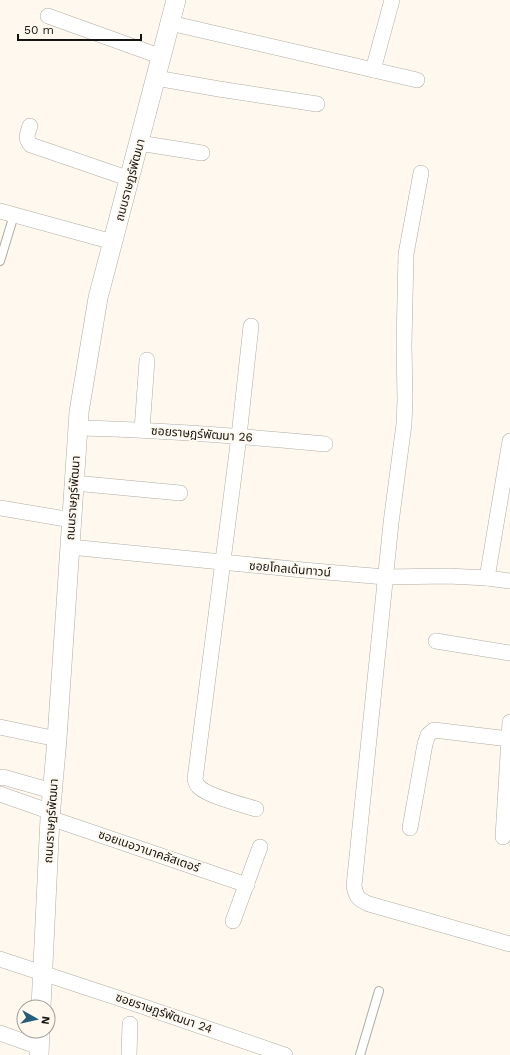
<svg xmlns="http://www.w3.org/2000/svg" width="510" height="1055" font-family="'Work Sans','Noto Sans Thai',sans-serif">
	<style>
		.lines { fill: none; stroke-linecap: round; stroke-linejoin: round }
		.service-casing { stroke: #b1aca3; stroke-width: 10 }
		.minor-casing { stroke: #b1aca3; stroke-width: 16 }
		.tertiary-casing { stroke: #b1aca3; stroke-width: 20 }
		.service { stroke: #fff; stroke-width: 8 }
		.minor { stroke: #fff; stroke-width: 15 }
		.tertiary { stroke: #fff; stroke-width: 19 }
		.labels { text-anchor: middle; stroke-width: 4; stroke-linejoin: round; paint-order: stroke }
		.street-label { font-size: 12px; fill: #151310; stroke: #fef8ef }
	</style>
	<rect width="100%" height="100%" fill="#fef8ef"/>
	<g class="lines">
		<g class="service-casing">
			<g id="service">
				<path d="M0,261L14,215"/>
				<path d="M360,1055L379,991"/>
			</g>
		</g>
		<g class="minor-casing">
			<g id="minor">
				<path d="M48,16L162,57"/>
				<path d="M170,23L417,80"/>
				<path d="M373,70L392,0"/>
				<path d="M156,78L219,89L317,104"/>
				<path d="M30,126C27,135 25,138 31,145L130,179"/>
				<path d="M139,143L202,153"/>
				<path d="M421,173L406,254L404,344L405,400L404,424L391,523L354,886C356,897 359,900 369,904L510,944"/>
				<path d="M0,211L113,242"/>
				<path d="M251,326L239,436L195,779C196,782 196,785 199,787C208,796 243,805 256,809"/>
				<path d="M77,428C160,430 243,436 325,444"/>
				<path d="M142,430L147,360"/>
				<path d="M74,483L180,493"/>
				<path d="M0,508L72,520"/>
				<path d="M70,547L303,570L385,577L448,576L487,578L510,581"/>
				<path d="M487,578L510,441"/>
				<path d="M436,641L510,653"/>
				<path d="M0,727L57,739"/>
				<path d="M0,778L3,777L52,791"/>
				<path d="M0,794L51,812"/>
				<path d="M50,818L247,885"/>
				<path d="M410,828L425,744L428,735L434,730L509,739"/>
				<path d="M503,837L510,722"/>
				<path d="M233,921L260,847"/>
				<path d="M0,959L124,1000L285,1055"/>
				<path d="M0,1033L39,1047"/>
				<path d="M129,1055L130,1024"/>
			</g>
		</g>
		<g class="tertiary-casing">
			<g id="tertiary">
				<path d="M41,1007L50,818L57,739L79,412L98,298L176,0"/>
				<path d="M39,1055L40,1031"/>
			</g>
		</g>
		<use href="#service" class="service"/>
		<use href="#minor" class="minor"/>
		<use href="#tertiary" class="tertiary"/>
	</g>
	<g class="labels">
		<g class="street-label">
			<text transform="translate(130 180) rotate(-75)" y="4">ถนนราษฏร์พัฒนา</text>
			<text transform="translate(202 434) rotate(4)" y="4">ซอยราษฎร์พัฒนา 26</text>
			<text transform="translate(73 498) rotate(-86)" y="4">ถนนราษฏร์พัฒนา</text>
			<text transform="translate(290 569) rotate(5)" y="4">ซอยโกลเด้นทาวน์</text>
			<text transform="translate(51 821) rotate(-86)" y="4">ถนนราษฏร์พัฒนา</text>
			<text transform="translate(149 851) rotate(19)" y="4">ซอยเนอวานาคลัสเตอร์</text>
			<text transform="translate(164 1013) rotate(19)" y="4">ซอยราษฎร์พัฒนา 24</text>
		</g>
	</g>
	<g transform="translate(36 1019) rotate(98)"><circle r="19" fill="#fef8ef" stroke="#a19c96"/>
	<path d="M0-3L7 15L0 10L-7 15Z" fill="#245e77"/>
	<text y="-6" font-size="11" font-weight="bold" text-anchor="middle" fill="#151310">N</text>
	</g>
	<path d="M18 34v6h123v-6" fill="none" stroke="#151310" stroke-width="2"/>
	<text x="24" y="34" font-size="12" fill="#151310" stroke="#fef8ef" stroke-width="3" paint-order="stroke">50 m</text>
</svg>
